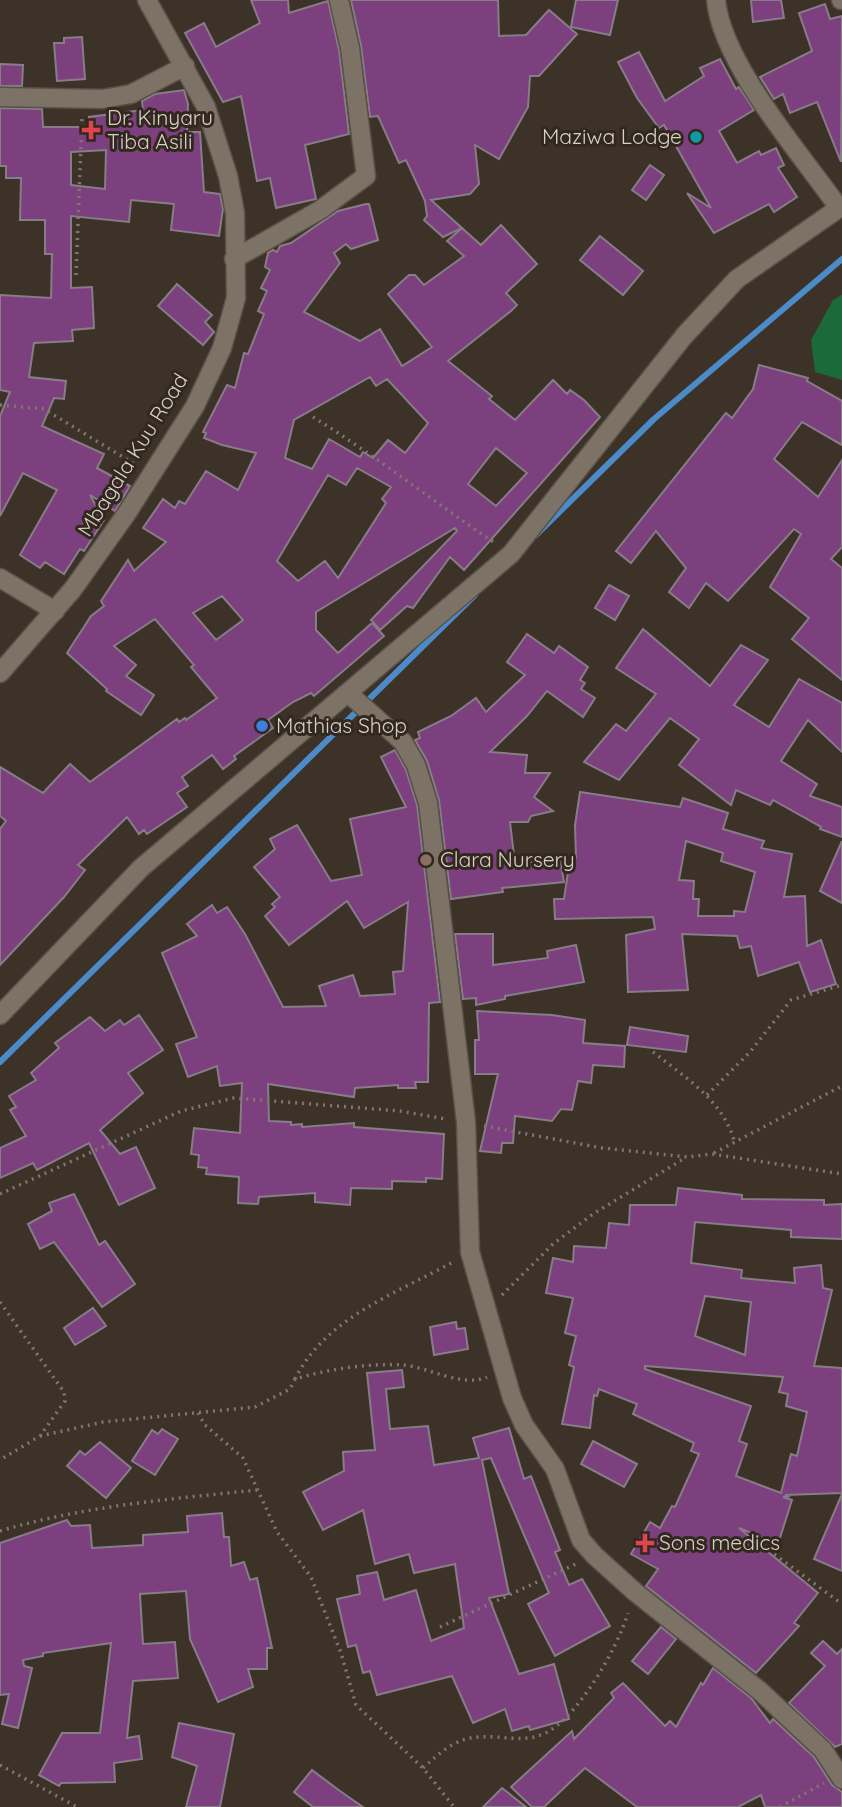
<svg xmlns="http://www.w3.org/2000/svg" width="842" height="1807" font-family="Quicksand,sans-serif">
	<style>
		.green { fill: #1c693a }
		.lines { fill: none; stroke-linecap: round; stroke-linejoin: round }
		.stream { stroke: #4c8bca; stroke-width: 6 }
		.building { fill: #7b407d; stroke: #887c88; stroke-width: 2; fill-rule: evenodd }
		.minor-casing { stroke: #595148; stroke-width: 21 }
		.path { stroke: #807870; stroke-width: 3.5; stroke-dasharray: 2 5; stroke-linecap: butt }
		.minor { stroke: #7d7266; stroke-width: 18 }
		.health-dot { fill: #e0444e; stroke: #32281e; stroke-width: 2.5 }
		.culture-dot { fill: #0f9aa8; stroke: #32281e; stroke-width: 2.5 }
		.shop-dot { fill: #3f7fe0; stroke: #32281e; stroke-width: 2.5 }
		.education-dot { fill: #8d6e63; stroke: #32281e; stroke-width: 2.5 }
		.labels { text-anchor: middle; stroke-width: 6; stroke-linejoin: round; paint-order: stroke }
		.poi-label { font-size: 21px; fill: #d6d0c9; stroke: #32281e; text-anchor: start }
		.street-label { font-size: 21px; fill: #d6d0c9; stroke: #32281e }
	</style>
	<rect width="100%" height="100%" fill="#3c3228"/>
	<path class="green" d="M842,295V380L815,372L811,340L833,300Z"/>
	<g class="lines">
		<g class="stream">
			<path d="M535,536L654,419L842,259"/>
			<path d="M0,1062L475,595"/>
		</g>
	</g>
	<g class="building">
		<path d="M251,0H288L289,13L328,1L339,50L349,134L305,145L316,199L276,208L270,178L257,181L241,96L223,102L185,33L204,23L216,47L260,23Z"/>
		<path d="M351,0H498L499,36L526,35L549,10L577,34L539,76H530L528,107L499,159L475,145L479,184L470,194L431,200L462,228L443,237L424,220L427,216L425,201L406,160L399,163L378,116L370,117L361,46Z"/>
		<path d="M576,0H618L610,35L571,27Z"/>
		<path d="M751,0H781L784,18L753,22Z"/>
		<path d="M825,4L830,19L842,16L841,162L817,102L790,113L783,94L774,99L760,77L812,51L799,13Z"/>
		<path d="M82,37L85,79L57,81L54,43H64V38Z"/>
		<path d="M639,52L665,101L704,76L700,68L720,59L736,89L739,87L754,110L719,131L737,163L759,151L761,155L776,148L784,165L778,168L797,197L774,212L769,204L714,233L687,193L711,208L664,125L659,128L637,98L618,62Z"/>
		<path d="M0,64L23,65L22,86H0Z"/>
		<path d="M184,90L188,104L187,132H200L204,192L220,194L223,209L219,236L171,230L174,204L131,200L129,222L71,216V288L92,287L94,328L72,330L73,341L34,343L29,377L66,381L64,399L54,398L42,426L104,454L97,468L130,486L115,511L90,495L104,520L84,551L80,549L64,574L45,562L40,568L20,555L57,490L23,473L0,516V416L10,392L0,390V295L51,298L52,254H45V220H20L21,178H6V166H0V108L42,109L43,127H89V117L143,110L142,101L155,94ZM106,150L105,189L71,185V152Z"/>
		<path d="M650,165L664,175L646,200L632,190Z"/>
		<path d="M366,204H369L378,240L351,249L346,244L334,253L340,263L304,312L360,341L380,329L402,366L432,347L388,294L409,275H415L424,285L464,256L447,241L462,228L481,245L501,225L537,264L506,293L517,305L511,311L448,361L492,396L489,399L515,420L553,380L567,394L570,390L584,400L600,417L464,570L450,557L413,608L407,606L380,630L371,620L457,531L455,528L316,612V630L338,653L372,623L384,636L314,696L311,693L293,702L268,720L273,728L234,756L236,759L223,769L212,755L182,777L188,786L177,793L187,807L147,834L144,830L139,834L127,817L78,865L85,870L64,897L0,965V829L6,821L0,816V767L43,793L70,764L90,782L177,719L179,722L185,718L186,720L217,698L191,667L194,665L155,619L114,646L136,665L126,676L154,695L141,715L106,691L107,689L67,653L91,616L104,606L101,601L128,560L134,571L166,542L143,528L163,499L175,508L179,501L185,504L206,471L238,490L256,453L222,445L204,438L206,433L203,432L227,385L235,388L244,353L248,354L264,314L258,311L267,291L261,288L270,270L265,267L268,253L273,250L277,252L280,246L291,243L338,211ZM370,377L376,386L387,379L428,423L405,453L388,440L373,458L363,452L360,457L329,439L312,469L285,458L294,420ZM496,448L527,473L496,506L468,484ZM357,468L391,487L382,499L386,503L338,578L325,561L298,581L277,561L328,475L346,485ZM222,596L243,620L216,640L193,613Z"/>
		<path d="M600,236L643,271L623,295L580,260Z"/>
		<path d="M177,284L212,315L205,322L214,332L203,345L158,306Z"/>
		<path d="M759,365L808,378L807,381L842,401V445L802,422L774,459L818,497L842,460V547L831,559L842,568V680L792,639L809,618L770,587L801,534L794,529L728,601L706,583L689,608L669,592L686,568L656,531L631,563L616,551L726,413L732,418L753,389Z"/>
		<path d="M609,585L629,596L615,620L595,608Z"/>
		<path d="M643,629L710,686L741,645L768,660L734,705L769,727L799,679L842,703V752L808,720L781,761L817,784L810,796L842,807V837L820,829L821,827L773,800L770,805L736,790L731,805L679,765L699,739L670,718L619,780L584,762L616,724L626,731L656,694L616,668Z"/>
		<path d="M527,634L554,653L559,646L588,667L580,680L585,683L581,689L595,698L583,717L547,691L527,716L490,752L527,755L525,773H550L534,797L553,811L531,816L528,822H510L515,864L560,859L564,882L502,888L503,892L451,899L439,800L427,761L415,740L420,738L418,732L451,716L476,698L486,712L525,675L507,662Z"/>
		<path d="M395,750L406,770L417,805L440,1002L429,1003L428,1082H415L416,1088H398V1085L355,1088L354,1097L268,1084L269,1121L291,1122V1125L302,1124V1127L354,1123V1127L444,1134L442,1179L426,1178V1182L392,1181V1189L351,1188L350,1205L315,1202V1193L259,1197L258,1204L238,1203L239,1177L206,1174L207,1168L198,1167L199,1155L191,1154L194,1128L240,1133L242,1083L220,1086L217,1066L188,1077L176,1044L197,1037L162,953L197,936L187,924L212,905L217,913L227,907L245,934L283,1007L326,1006L319,986L353,975L360,996L395,994L393,972L403,971L408,902L364,928L347,901L289,945L265,916L275,907L272,904L280,897L254,867L275,849L270,839L297,825L331,881L362,875L350,819L406,807L381,757Z"/>
		<path d="M580,792L680,807L683,798L728,813L723,829L764,841L761,848L792,854L784,897L805,896L807,946L821,940L836,984L810,992L799,962L758,976L751,946L740,948L737,936L682,934L688,990L628,992L626,935L655,929L653,917L555,919L554,899H564L570,859L576,858L575,825ZM686,841L723,853L721,861L755,872L745,912L734,911V916H698L699,899H693L694,881L679,880Z"/>
		<path d="M842,841V903L820,891Z"/>
		<path d="M455,934H493V965L548,958L547,951L576,945L584,982L505,996V999L476,1005V998L463,999Z"/>
		<path d="M477,1011L552,1015L585,1020L583,1043L625,1046L624,1067L593,1065L591,1083L578,1081L572,1110L561,1109L552,1121L515,1116L513,1143H502L501,1153L480,1151L498,1074H475V1040H479Z"/>
		<path d="M139,1015L163,1050L128,1073L143,1093L100,1130L120,1154L136,1147L155,1188L119,1205L89,1143L37,1170L33,1163L0,1178V1148L26,1136L10,1110L16,1107L9,1096L36,1080L31,1073L59,1048L55,1043L90,1017L105,1031L120,1020L124,1025Z"/>
		<path d="M630,1027L688,1036L686,1052L627,1045Z"/>
		<path d="M678,1188L742,1195V1199L824,1200V1205L842,1204V1239L791,1237V1230L695,1222L691,1263L742,1270L741,1278L795,1283L794,1268L821,1265L823,1288L832,1290L814,1366L842,1368V1493L785,1495L790,1496L783,1497L792,1500L778,1544L739,1528L818,1593L794,1623L799,1626L756,1673L646,1586L658,1569L631,1554L650,1522L660,1528L672,1506L675,1507L699,1454L691,1451L694,1443L633,1414L637,1404L599,1389L597,1396L594,1395L590,1428L562,1424L574,1367L569,1365L576,1336L565,1333L573,1298L546,1293L553,1258L573,1262L574,1246L606,1248L609,1223L629,1225L630,1205H676ZM705,1296L751,1302L745,1355L695,1336ZM645,1366L783,1377L779,1392L788,1394L786,1406L807,1412L797,1456L791,1454L781,1493L736,1476L747,1444L739,1441L751,1406L645,1369Z"/>
		<path d="M74,1194L99,1245L105,1241L135,1284L102,1307L54,1242L40,1249L28,1224L52,1211L49,1203Z"/>
		<path d="M93,1308L106,1326L75,1345L64,1328Z"/>
		<path d="M456,1322L457,1329L465,1328L468,1349L434,1355L430,1327Z"/>
		<path d="M402,1370L404,1387L386,1389L390,1429L428,1426L434,1465L479,1458L473,1438L509,1428L524,1479L531,1476L560,1550L555,1552L569,1585L582,1579L610,1626L555,1656L528,1604L549,1593L491,1458L482,1460L509,1594L489,1598L519,1674L554,1664L569,1719L530,1730L529,1726L512,1731L505,1709L473,1723L452,1676L377,1695L370,1671L363,1673L356,1645L348,1647L337,1599L360,1594L357,1576L377,1572L384,1600L416,1590L431,1641L464,1628L455,1564L414,1573L409,1554L375,1564L363,1510L323,1530L303,1492L344,1471L343,1452L375,1450L367,1373Z"/>
		<path d="M162,1429L178,1439L155,1475L132,1461L152,1430L158,1434Z"/>
		<path d="M593,1441L637,1464L624,1487L581,1464Z"/>
		<path d="M100,1442L131,1468L106,1498L67,1466L80,1451L85,1455Z"/>
		<path d="M842,1494V1571L814,1559Z"/>
		<path d="M222,1513L224,1537H229L231,1566L244,1562L250,1580L257,1578L272,1648H267V1669H248L253,1687L218,1702L190,1639L186,1591L140,1594L143,1644L175,1642L178,1678L133,1681L127,1738L139,1736L142,1759L114,1763L115,1782L61,1783L59,1786L39,1775L62,1733H100L111,1643L43,1653V1656L23,1660L24,1666L32,1668L18,1728L2,1724L9,1694L0,1695V1543L67,1520L71,1526L90,1525L92,1548L143,1545V1535L188,1532L187,1516Z"/>
		<path d="M661,1627L676,1639L648,1674L632,1661Z"/>
		<path d="M823,1641L837,1654L842,1649V1744L835,1747L789,1703L825,1666L811,1653Z"/>
		<path d="M713,1668L751,1698L770,1723L773,1719L814,1757L832,1785L842,1792V1807H765L761,1795L738,1807H637L585,1768L544,1807H532L511,1787L572,1731L574,1739L614,1698L611,1693L623,1683L665,1726L670,1721L676,1727L701,1683L703,1685Z"/>
		<path d="M179,1723L234,1734L220,1807H186L197,1766L172,1757Z"/>
		<path d="M312,1770L340,1791L363,1807H313L294,1792Z"/>
		<path d="M502,1788L526,1807H483Z"/>
	</g>
	<g class="lines">
		<g class="minor-casing">
			<g id="minor">
				<path d="M716,0C722,64 801,154 839,208"/>
				<path d="M841,0H842"/>
				<path d="M0,97L102,99L131,94L185,66"/>
				<path d="M234,259L320,210L366,176L350,48L339,0"/>
				<path d="M0,578L55,611"/>
				<path d="M0,673L73,589L127,513L195,406L222,348L236,298L235,213L228,176L206,107L147,0"/>
				<path d="M349,694L403,742L416,765L428,803L466,1122L470,1252L512,1398L524,1425L555,1469L581,1540L594,1555L635,1592L760,1691L823,1750L842,1779"/>
				<path d="M0,1015L141,868L511,554L684,336L737,279L842,206"/>
			</g>
		</g>
		<g class="path">
			<path d="M76,275L82,119"/>
			<path d="M0,405L44,409L136,465"/>
			<path d="M313,417C376,456 434,502 495,543"/>
			<path d="M653,1052C686,1078 725,1102 735,1144"/>
			<path d="M707,1095L750,1052L791,1000L842,985"/>
			<path d="M484,1126L602,1148L687,1157L712,1154L842,1174"/>
			<path d="M714,1153L842,1086"/>
			<path d="M0,1194L181,1111L234,1098L400,1111L446,1119"/>
			<path d="M502,1295L553,1244L593,1214L685,1158"/>
			<path d="M0,1302L64,1392L65,1401L40,1436L0,1460"/>
			<path d="M295,1379C325,1318 397,1293 453,1262"/>
			<path d="M198,1413L205,1425L243,1458L277,1532L311,1577L341,1653L356,1705L423,1768L454,1807"/>
			<path d="M40,1436L103,1422L255,1407L290,1389L295,1379C329,1369 368,1363 403,1365C429,1367 462,1388 487,1377"/>
			<path d="M0,1531C84,1506 170,1499 257,1490"/>
			<path d="M763,1546L842,1604"/>
			<path d="M440,1627L576,1564"/>
			<path d="M0,1765L77,1807"/>
			<path d="M423,1768C440,1753 455,1738 479,1737C498,1735 518,1742 538,1736C575,1725 618,1647 628,1613"/>
			<path d="M780,1807L824,1783"/>
		</g>
		<use href="#minor" class="minor"/>
	</g>
	<g class="health-dot">
		<path d="M87.5 119.5h7v7h7v7h-7v7h-7v-7h-7v-7h7z"/>
		<path d="M641.5 1532.5h7v7h7v7h-7v7h-7v-7h-7v-7h7z"/>
	</g>
	<circle class="culture-dot" cx="696" cy="137" r="7"/>
	<circle class="shop-dot" cx="262" cy="726" r="7"/>
	<circle class="education-dot" cx="426" cy="860" r="7"/>
	<g class="labels">
		<g class="poi-label">
			<text x="107" y="125">Dr. Kinyaru<tspan x="107" dy="24">Tiba Asili</tspan></text>
			<text x="682" y="144" text-anchor="end">Maziwa Lodge</text>
			<text x="276" y="733">Mathias Shop</text>
			<text x="440" y="867">Clara Nursery</text>
			<text x="659" y="1550">Sons medics</text>
		</g>
		<g class="street-label">
			<text transform="translate(133 455) rotate(-58)" y="7">Mbagala Kuu Road</text>
		</g>
	</g>
</svg>
